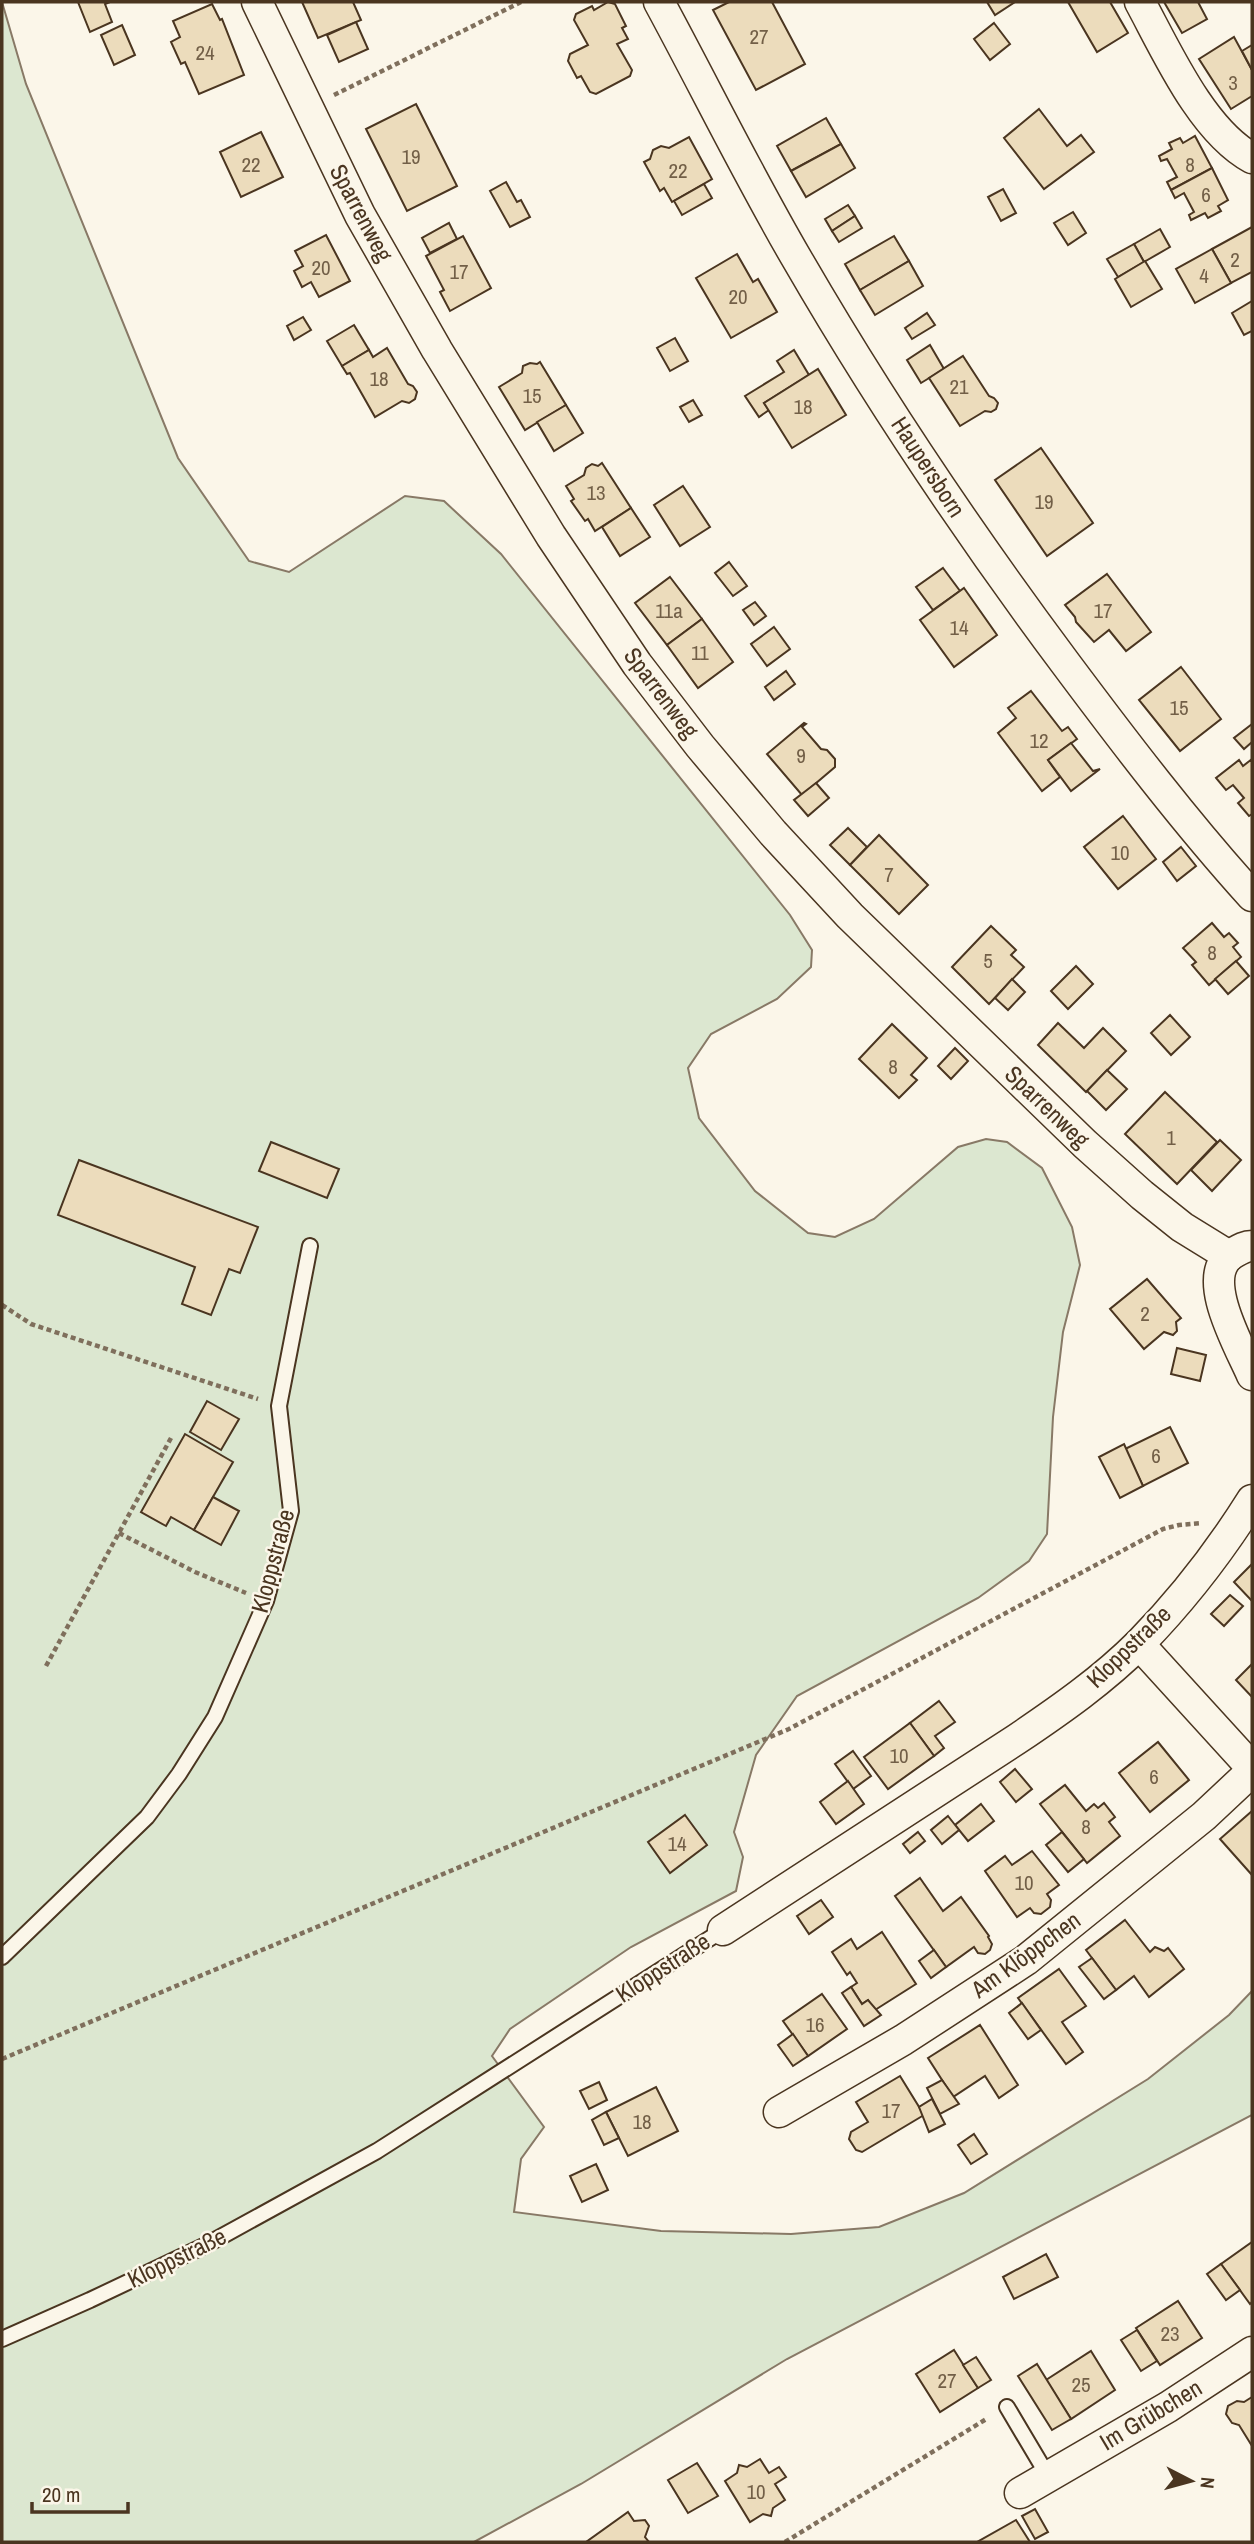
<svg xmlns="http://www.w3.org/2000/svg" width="1254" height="2544" font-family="'Archivo Narrow',sans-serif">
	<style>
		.green { fill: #dce7d0; stroke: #887966; stroke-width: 2 }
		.building { fill: #ecdcbc; stroke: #4a3520; stroke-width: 2 }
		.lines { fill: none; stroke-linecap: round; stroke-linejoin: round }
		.lane-casing { stroke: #4a3520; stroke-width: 18 }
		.street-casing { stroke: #4a3520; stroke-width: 33 }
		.path { stroke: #7f6f5c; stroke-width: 4.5; stroke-dasharray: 5 3.5; stroke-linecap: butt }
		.lane { stroke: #fbf6e9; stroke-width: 14 }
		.street { stroke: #fbf6e9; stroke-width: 30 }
		.labels { text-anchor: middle; stroke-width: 5; stroke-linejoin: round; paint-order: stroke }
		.number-label { font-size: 21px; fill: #725f47 }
		.street-label { font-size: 24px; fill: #4a3520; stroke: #fbf6e9 }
	</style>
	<rect width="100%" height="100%" fill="#fbf6e9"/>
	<path class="green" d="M2,2L26,84L178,458L249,561L289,572L405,496L444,501L501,554L790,915L812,950L811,967L777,999L711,1034L688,1068L699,1118L755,1191L808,1233L835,1237L874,1219L958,1147L986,1139L1007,1142L1042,1168L1072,1227L1080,1265L1063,1332L1053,1417L1047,1534L1029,1561L978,1598L797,1696L756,1755L734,1832L743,1857L736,1891L631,1947L510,2029L492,2056L544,2127L521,2159L514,2212L661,2231L791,2234L879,2227L964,2193L1148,2079L1229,2015L1252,1991V2115L787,2359L581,2484L474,2542H2Z"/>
	<g class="building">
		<path d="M78,2H110L105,4L112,22L90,32Z"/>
		<path d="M302,2H353L361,20L318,38Z"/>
		<path d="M608,2L615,4L626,26L622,28L628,39L617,44L632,70L630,76L596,94L590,92L581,76L577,78L568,61L570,54L588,45L574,20L576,14L592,6L594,10Z"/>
		<path d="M729,2H772L805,64L756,90L713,10Z"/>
		<path d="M987,2H1015L995,15Z"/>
		<path d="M1068,2H1110L1128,33L1097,52Z"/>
		<path d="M1164,2H1198L1207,19L1182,33Z"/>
		<path d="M212,4L220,20L222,19L244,75L199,94L185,62L181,64L171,42L180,37L173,21Z"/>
		<path d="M356,22L368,49L339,62L327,35Z"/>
		<path d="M994,23L1010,44L990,60L974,39Z"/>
		<path d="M122,25L135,55L114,65L101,35Z"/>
		<path d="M1234,37L1252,70V96L1231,109L1199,59Z"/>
		<path d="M1252,45V70L1242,51Z"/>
		<path d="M416,104L457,186L407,211L366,129Z"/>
		<path d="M1039,109L1067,146L1081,135L1094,152L1044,189L1004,138Z"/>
		<path d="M826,118L841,144L791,171L777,146Z"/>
		<path d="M261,132L283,177L241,197L220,152Z"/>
		<path d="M1195,136L1212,168L1171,190L1167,182L1177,177L1167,159L1161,161L1159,156L1172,149L1169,143L1180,138L1183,143Z"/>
		<path d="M689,137L712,179L672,202L664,188L660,191L644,162L650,159L653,150L661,146L669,148Z"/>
		<path d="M841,144L855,168L806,197L791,171Z"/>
		<path d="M1212,168L1228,200L1218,206L1221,211L1208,218L1205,213L1191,220L1189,215L1194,212L1184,193L1175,198L1171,190Z"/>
		<path d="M506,182L517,202L521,200L530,217L510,227L490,191Z"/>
		<path d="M704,184L712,198L682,215L674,201Z"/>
		<path d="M1003,189L1016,213L1001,221L988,197Z"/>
		<path d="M848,205L855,216L832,231L825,219Z"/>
		<path d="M1073,212L1086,233L1068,245L1054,223Z"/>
		<path d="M855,216L862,228L839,242L832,231Z"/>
		<path d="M449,223L457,239L430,253L422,238Z"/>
		<path d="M1252,227V272L1231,283L1212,249Z"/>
		<path d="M1160,229L1170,247L1144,262L1134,244Z"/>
		<path d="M326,235L350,281L319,297L311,282L302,287L294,271L303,266L295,251Z"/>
		<path d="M463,236L491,288L450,311L440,292L444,290L426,256Z"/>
		<path d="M894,236L909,261L860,290L845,264Z"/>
		<path d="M1134,244L1144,262L1118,277L1107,259Z"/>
		<path d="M1212,249L1231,283L1195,303L1176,269Z"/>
		<path d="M737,254L753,282L758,279L777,312L731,338L696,278Z"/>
		<path d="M909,261L923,286L875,315L860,290Z"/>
		<path d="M1145,261L1162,289L1131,307L1115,279Z"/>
		<path d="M1252,301V331L1244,335L1232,313Z"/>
		<path d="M927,313L935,325L912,339L905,328Z"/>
		<path d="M303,317L311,330L294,340L287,326Z"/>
		<path d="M354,325L369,350L342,366L327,341Z"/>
		<path d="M675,338L688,361L670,371L657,348Z"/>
		<path d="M930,345L944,369L921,383L907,360Z"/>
		<path d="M387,348L408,384L413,386L417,392L415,399L409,403L402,401L375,417L350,373L347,374L342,366L369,350L373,357Z"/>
		<path d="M794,350L809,375L764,403L769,410L759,417L745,396L784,372L777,361Z"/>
		<path d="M963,356L989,396L994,398L998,403L996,409L991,412L985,411L960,426L929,378Z"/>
		<path d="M540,362L566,405L525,430L499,387L522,373L523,366L530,363L537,364Z"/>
		<path d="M818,369L846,415L792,448L764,403Z"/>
		<path d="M693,400L702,415L689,422L680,407Z"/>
		<path d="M566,405L583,433L554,451L537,422Z"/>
		<path d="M1041,448L1093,523L1047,556L995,480Z"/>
		<path d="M602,463L631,508L595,531L588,519L585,521L571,501L574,499L566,486L584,475L586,468L592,464L598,466Z"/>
		<path d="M683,486L710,527L680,546L654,505Z"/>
		<path d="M631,508L650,537L620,556L602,527Z"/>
		<path d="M729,562L747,586L733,596L715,573Z"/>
		<path d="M943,568L960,591L933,610L916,587Z"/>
		<path d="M1107,574L1151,632L1126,651L1109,630L1094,642L1076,622L1075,617L1065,605Z"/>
		<path d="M670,577L702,619L667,645L635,603Z"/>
		<path d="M964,588L997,635L954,667L920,620Z"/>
		<path d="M755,602L766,616L754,625L743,610Z"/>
		<path d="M702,619L733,662L698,688L667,645Z"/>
		<path d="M774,627L790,649L767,666L751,644Z"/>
		<path d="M1181,667L1221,719L1180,751L1139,700Z"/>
		<path d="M786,671L795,684L774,700L765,687Z"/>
		<path d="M1031,691L1062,731L1068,727L1077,739L1048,760L1060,777L1042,791L998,733L1016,718L1008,708Z"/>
		<path d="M804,723L806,724L802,727L821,749L827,750L835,759V767L802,795L767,754Z"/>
		<path d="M1252,724V742L1244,749L1234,738Z"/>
		<path d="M1071,743L1093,771L1100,769L1071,791L1048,760Z"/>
		<path d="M1252,759V814L1249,816L1238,803L1244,798L1233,785L1226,790L1216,778L1239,760L1243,766Z"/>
		<path d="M816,783L829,798L808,816L794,800Z"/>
		<path d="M1123,816L1156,859L1118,889L1084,847Z"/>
		<path d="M848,828L867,847L850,865L830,845Z"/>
		<path d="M879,835L928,885L899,914L850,865Z"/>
		<path d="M1181,847L1196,866L1177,881L1163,862Z"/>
		<path d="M1212,923L1224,937L1229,933L1238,943L1233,947L1241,957L1209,985L1192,965L1196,962L1183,948Z"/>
		<path d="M991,926L1016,950L1011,955L1024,967L989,1004L952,967Z"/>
		<path d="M1236,961L1249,976L1228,994L1215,979Z"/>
		<path d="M1076,966L1093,984L1068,1009L1051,991Z"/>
		<path d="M1012,979L1025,992L1008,1010L995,998Z"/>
		<path d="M1170,1015L1190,1037L1171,1055L1151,1033Z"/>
		<path d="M1058,1023L1084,1048L1103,1028L1126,1051L1086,1092L1038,1045Z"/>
		<path d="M892,1024L927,1058L911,1075L917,1080L899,1098L859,1059Z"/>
		<path d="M955,1048L968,1061L951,1079L938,1066Z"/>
		<path d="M1107,1070L1127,1089L1106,1110L1087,1091Z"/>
		<path d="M1165,1092L1217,1142L1177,1184L1125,1134Z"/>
		<path d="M1220,1140L1241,1160L1212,1191L1191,1170Z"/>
		<path d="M271,1142L339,1169L327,1198L259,1171Z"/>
		<path d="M79,1160L258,1227L240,1273L229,1269L211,1315L182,1304L195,1267L58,1215Z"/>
		<path d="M1147,1279L1181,1318L1176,1322L1177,1331L1173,1335L1164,1332L1144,1349L1110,1309Z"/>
		<path d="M1177,1348L1206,1355L1200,1381L1171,1374Z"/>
		<path d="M207,1401L239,1419L221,1450L190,1432Z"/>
		<path d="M1170,1427L1188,1463L1143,1486L1125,1449Z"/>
		<path d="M185,1434L233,1462L194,1530L171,1517L166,1526L141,1512Z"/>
		<path d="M1124,1444L1143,1486L1120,1498L1099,1457Z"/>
		<path d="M213,1497L239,1511L221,1545L194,1530Z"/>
		<path d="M1252,1564V1601L1234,1582Z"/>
		<path d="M1230,1595L1243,1606L1224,1626L1211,1614Z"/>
		<path d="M1252,1664V1697L1236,1680Z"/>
		<path d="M939,1701L955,1722L935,1736L944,1748L934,1756L910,1723Z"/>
		<path d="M910,1723L934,1756L888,1789L864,1757Z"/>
		<path d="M1158,1742L1189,1780L1150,1812L1119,1773Z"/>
		<path d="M853,1751L871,1776L853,1789L835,1764Z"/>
		<path d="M1015,1769L1032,1789L1016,1802L1000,1782Z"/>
		<path d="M848,1781L864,1804L836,1824L820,1802Z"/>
		<path d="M1065,1785L1086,1811L1094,1804L1098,1808L1104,1803L1115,1817L1109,1822L1120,1836L1087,1863L1040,1804Z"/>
		<path d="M981,1804L994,1821L968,1841L955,1825Z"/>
		<path d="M1252,1811V1875L1220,1839Z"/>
		<path d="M685,1815L707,1845L670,1873L648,1842Z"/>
		<path d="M948,1816L959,1830L942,1844L931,1830Z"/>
		<path d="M918,1832L925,1841L910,1853L903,1844Z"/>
		<path d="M1062,1832L1084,1859L1068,1872L1046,1845Z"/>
		<path d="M1032,1851L1059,1885L1047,1894L1051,1900L1050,1907L1041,1914L1034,1913L1030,1908L1017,1917L985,1871L1005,1856L1012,1865Z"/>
		<path d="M920,1878L943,1911L961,1897L989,1936L988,1937L992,1944L990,1950L985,1954L978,1953L974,1947L946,1967L895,1896Z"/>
		<path d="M821,1900L833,1917L809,1934L797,1916Z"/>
		<path d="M1125,1920L1150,1952L1155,1947L1164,1951L1168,1948L1184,1969L1149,1997L1134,1976L1116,1990L1086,1950Z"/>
		<path d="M882,1932L916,1984L875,2010L868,2000L862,2004L851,1987L857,1983L850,1972L847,1975L832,1952L851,1939L857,1949Z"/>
		<path d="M934,1950L946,1967L931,1978L919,1961Z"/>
		<path d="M1092,1958L1116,1990L1104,1999L1079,1967Z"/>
		<path d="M1059,1969L1086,2006L1062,2022L1083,2052L1066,2064L1018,1998Z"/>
		<path d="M851,1987L862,2004L868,2000L881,2015L864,2026L842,1993Z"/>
		<path d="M822,1994L847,2029L808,2056L783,2021Z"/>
		<path d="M1022,2003L1041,2030L1028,2039L1009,2013Z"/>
		<path d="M980,2025L1018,2085L999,2098L985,2076L953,2097L928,2058Z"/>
		<path d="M793,2034L808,2056L793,2066L778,2045Z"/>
		<path d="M900,2076L924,2115L862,2152L856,2150L849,2139L851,2132L868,2122L856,2102Z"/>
		<path d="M942,2080L959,2104L940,2114L927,2088Z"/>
		<path d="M599,2082L607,2100L589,2109L580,2091Z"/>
		<path d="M656,2087L678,2131L628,2156L606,2112Z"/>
		<path d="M932,2099L945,2124L929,2132L919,2107Z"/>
		<path d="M606,2112L619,2138L604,2145L592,2120Z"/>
		<path d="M974,2134L987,2154L971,2164L958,2145Z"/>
		<path d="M596,2164L608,2190L582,2202L570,2176Z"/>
		<path d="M1252,2242V2302L1250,2304L1221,2264Z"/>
		<path d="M1046,2254L1058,2277L1014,2299L1003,2277Z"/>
		<path d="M1221,2264L1240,2290L1226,2300L1207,2274Z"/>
		<path d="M1178,2301L1202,2338L1160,2365L1136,2328Z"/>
		<path d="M1137,2330L1157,2361L1141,2371L1121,2340Z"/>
		<path d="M954,2350L978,2388L940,2412L916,2374Z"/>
		<path d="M1091,2351L1115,2390L1071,2419L1046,2380Z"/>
		<path d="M976,2357L991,2380L978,2388L963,2365Z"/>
		<path d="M1037,2364L1071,2419L1052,2430L1018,2376Z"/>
		<path d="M1252,2397V2446L1239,2425L1232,2423L1226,2414L1228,2406L1237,2401L1244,2402Z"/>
		<path d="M760,2459L769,2473L779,2467L786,2477L775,2484L785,2500L773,2508L771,2516L763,2514L750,2522L725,2481L737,2473L739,2465L747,2467Z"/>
		<path d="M697,2463L718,2496L688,2513L668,2480Z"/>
		<path d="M1035,2509L1048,2532L1035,2539L1022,2516Z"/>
		<path d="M628,2512L634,2521L645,2520L649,2526L645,2537L649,2542H586Z"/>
		<path d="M1016,2520L1030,2542H977Z"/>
	</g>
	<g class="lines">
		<g class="lane-casing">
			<g id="lane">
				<path d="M2,1957L147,1817L179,1774L215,1717L266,1601L291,1511L279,1406L310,1246"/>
				<path d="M2,2339L90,2300L206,2245L377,2151L723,1930"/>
				<path d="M1007,2407L1048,2476"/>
			</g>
		</g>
		<g class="street-casing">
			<g id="street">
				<path d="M257,2L360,215L437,350L551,536L637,664L700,746L773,833L850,916L1085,1144L1142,1195L1182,1227L1229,1256"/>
				<path d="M659,2C705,87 748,175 797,259C878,399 969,534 1066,664C1125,743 1186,823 1252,896"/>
				<path d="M1140,2C1166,50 1202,131 1252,158"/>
				<path d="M1252,1246C1244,1246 1239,1250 1232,1254C1198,1276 1240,1347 1252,1375"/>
				<path d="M1139,1644L1252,1768"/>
				<path d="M723,1930L1017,1739C1060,1710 1103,1680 1140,1643C1182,1600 1220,1551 1252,1500"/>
				<path d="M779,2112L903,2040L1026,1960L1204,1816L1252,1771"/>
				<path d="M1020,2493L1168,2407L1252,2352"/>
			</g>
		</g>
		<g class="path">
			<path d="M334,95L521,2"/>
			<path d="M2,1305L31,1324L258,1399"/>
			<path d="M119,1533L195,1572L246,1593"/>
			<path d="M46,1666L171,1438"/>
			<path d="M2,2059L789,1729L1163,1529L1179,1525L1201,1523"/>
			<path d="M785,2542L988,2418"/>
		</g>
		<use href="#lane" class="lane"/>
		<use href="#street" class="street"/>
	</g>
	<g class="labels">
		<g class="number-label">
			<text x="759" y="44">27</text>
			<text x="205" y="60">24</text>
			<text x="1233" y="90">3</text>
			<text x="411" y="164">19</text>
			<text x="251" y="172">22</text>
			<text x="1190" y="172">8</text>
			<text x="678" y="178">22</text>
			<text x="1206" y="202">6</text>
			<text x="1235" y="267">2</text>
			<text x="321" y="275">20</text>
			<text x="459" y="279">17</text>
			<text x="1204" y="283">4</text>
			<text x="738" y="304">20</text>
			<text x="379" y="386">18</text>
			<text x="959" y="394">21</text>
			<text x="532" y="403">15</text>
			<text x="803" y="414">18</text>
			<text x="596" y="500">13</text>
			<text x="1044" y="509">19</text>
			<text x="669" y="618">11a</text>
			<text x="1103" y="618">17</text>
			<text x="959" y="635">14</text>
			<text x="700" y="660">11</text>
			<text x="1179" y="715">15</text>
			<text x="1039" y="748">12</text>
			<text x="801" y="763">9</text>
			<text x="1120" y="860">10</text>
			<text x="889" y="882">7</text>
			<text x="1212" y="960">8</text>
			<text x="988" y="968">5</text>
			<text x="893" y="1074">8</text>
			<text x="1171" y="1145">1</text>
			<text x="1145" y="1321">2</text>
			<text x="1156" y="1463">6</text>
			<text x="899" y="1763">10</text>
			<text x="1154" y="1784">6</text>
			<text x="1086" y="1834">8</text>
			<text x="677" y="1851">14</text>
			<text x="1024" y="1890">10</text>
			<text x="815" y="2032">16</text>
			<text x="891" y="2118">17</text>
			<text x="642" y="2129">18</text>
			<text x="1170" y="2341">23</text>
			<text x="947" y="2388">27</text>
			<text x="1081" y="2392">25</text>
			<text x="756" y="2499">10</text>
		</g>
		<g class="street-label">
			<text transform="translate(361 213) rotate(62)" y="8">Sparrenweg</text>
			<text transform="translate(928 467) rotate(57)" y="8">Haupersborn</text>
			<text transform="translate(661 693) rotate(53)" y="8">Sparrenweg</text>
			<text transform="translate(1047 1107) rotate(44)" y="8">Sparrenweg</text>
			<text transform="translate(273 1561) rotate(-75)" y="8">Kloppstraße</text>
			<text transform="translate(1129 1647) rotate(-44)" y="8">Kloppstraße</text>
			<text transform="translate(1026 1955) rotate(-36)" y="8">Am Klöppchen</text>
			<text transform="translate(663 1968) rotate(-33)" y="8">Kloppstraße</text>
			<text transform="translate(177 2258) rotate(-26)" y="8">Kloppstraße</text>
			<text transform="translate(1151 2415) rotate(-31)" y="8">Im Grübchen</text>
		</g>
	</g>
	<rect width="1254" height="2544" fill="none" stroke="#4a3520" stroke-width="7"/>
	<g transform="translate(1191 2481) rotate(96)" stroke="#fbf6e9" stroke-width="5" paint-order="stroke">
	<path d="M0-5L12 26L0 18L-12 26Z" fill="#4a3520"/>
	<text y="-10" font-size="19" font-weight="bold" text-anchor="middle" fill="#4a3520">N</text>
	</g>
	<path d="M32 2502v10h96v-10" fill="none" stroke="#4a3520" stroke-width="3.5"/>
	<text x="42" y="2502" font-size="21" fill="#4a3520" stroke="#fbf6e9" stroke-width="5" paint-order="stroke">20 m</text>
</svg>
